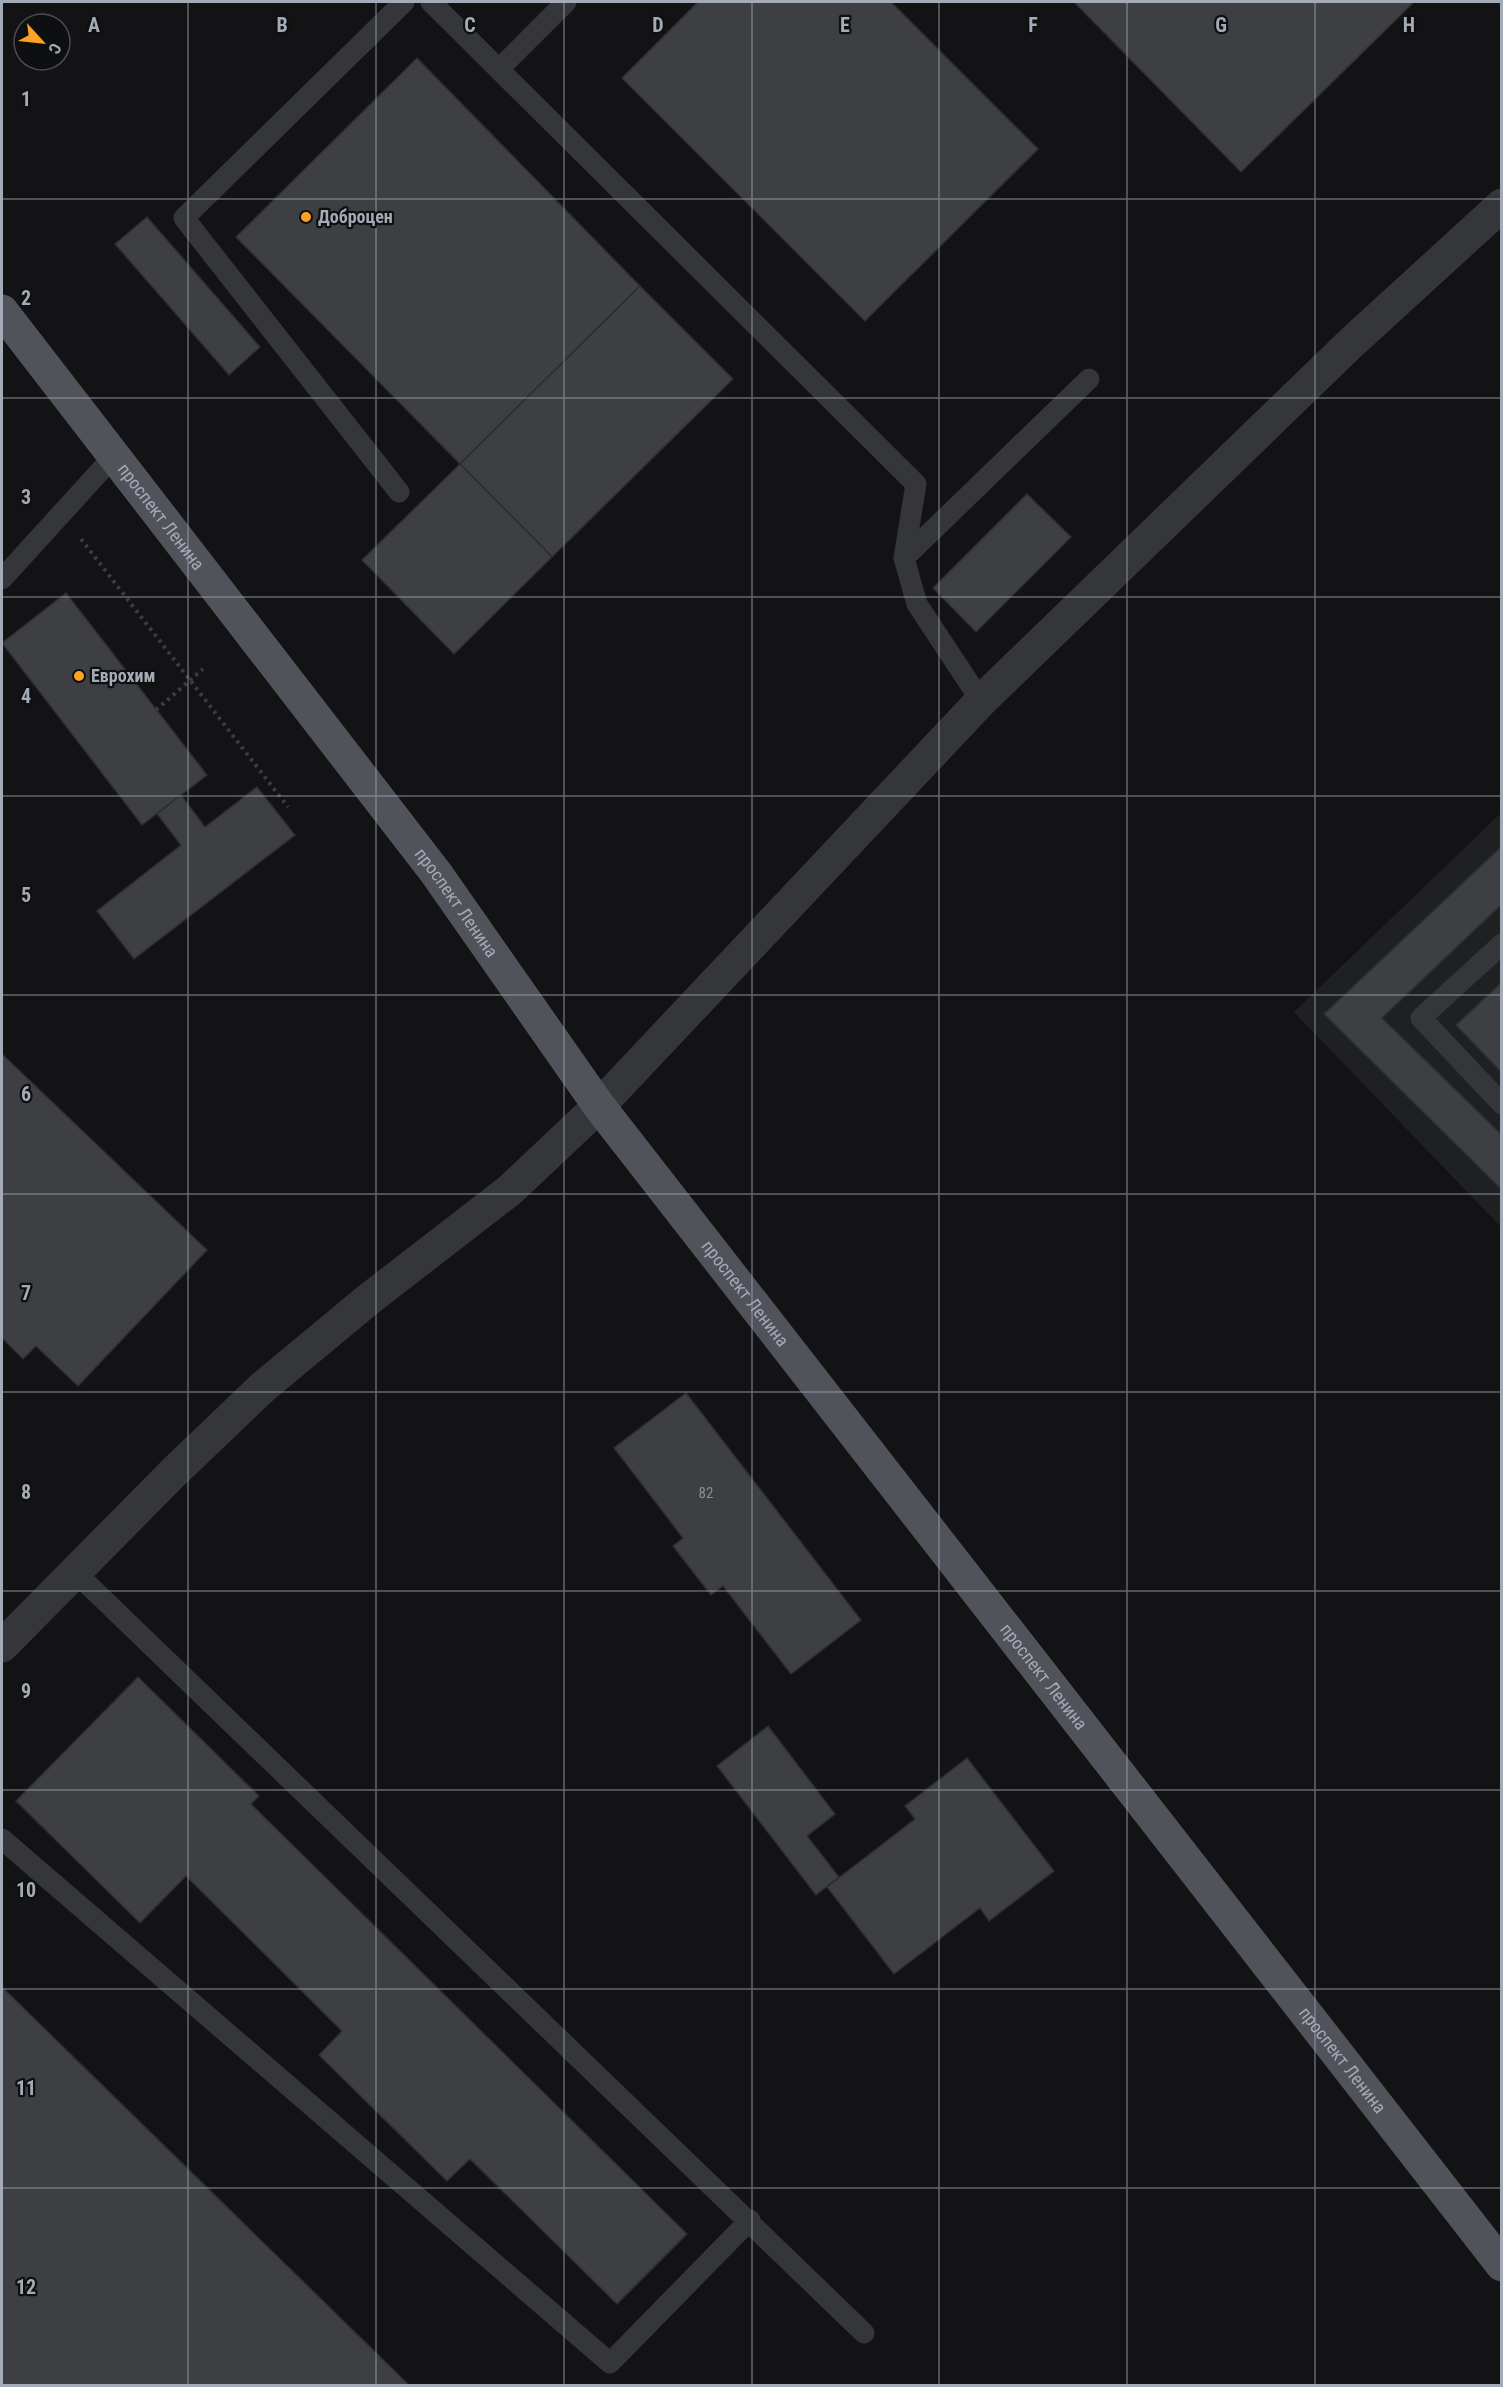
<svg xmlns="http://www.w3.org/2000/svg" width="1503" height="2387" font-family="'Roboto Condensed',sans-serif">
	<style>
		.built { fill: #1f2022 }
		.building { fill: #3d3f42; stroke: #2d2e31; stroke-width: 1.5 }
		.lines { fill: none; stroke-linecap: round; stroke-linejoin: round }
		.path { stroke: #3a3d41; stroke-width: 4; stroke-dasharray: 3 4.5; stroke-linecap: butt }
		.service { stroke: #34363a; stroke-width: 21 }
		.minor { stroke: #34363a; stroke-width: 33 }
		.primary { stroke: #50535a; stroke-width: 33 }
		.grid { fill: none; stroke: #a4abb6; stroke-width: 1.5; stroke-opacity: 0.55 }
		.poi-dot { fill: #fba125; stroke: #0e0f10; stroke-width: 2 }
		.labels { text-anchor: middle; stroke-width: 4.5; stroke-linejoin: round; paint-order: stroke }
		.number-label { font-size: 15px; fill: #8a9099 }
		.poi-label { font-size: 18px; font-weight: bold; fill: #a4abb6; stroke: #0e0f10; text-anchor: start }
		.street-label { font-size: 18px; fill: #a4abb6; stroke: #0e0f10 }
		.grid-label { font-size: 20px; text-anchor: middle; font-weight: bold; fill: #a4abb6; stroke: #0e0f10; stroke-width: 4.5; stroke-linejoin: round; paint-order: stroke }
	</style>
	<rect width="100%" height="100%" fill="#131315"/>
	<path class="built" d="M1501,813V1227L1294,1012Z"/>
	<g class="building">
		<path d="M698,2H891L1038,149L865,321L622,78Z"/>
		<path d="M1074,2H1412L1413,3L1241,172Z"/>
		<path d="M417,58L640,286L460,464L236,237Z"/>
		<path d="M147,217L260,347L229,375L115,244Z"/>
		<path d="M640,286L733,379L552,557L460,464Z"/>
		<path d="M460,464L552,557L454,654L362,560Z"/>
		<path d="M1027,494L1071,537L976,632L933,588Z"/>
		<path d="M66,593L207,775L142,825L2,643Z"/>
		<path d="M257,787L295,835L134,959L97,911L181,845L157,814L181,795L205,827Z"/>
		<path d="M1502,846V904L1382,1018L1502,1135V1190L1324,1014Z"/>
		<path d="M1502,982V1073L1456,1025Z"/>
		<path d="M2,1054L207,1250L78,1386L36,1346L23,1359L2,1338Z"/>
		<path d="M686,1393L861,1620L791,1674L723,1586L711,1595L673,1546L683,1538L614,1448Z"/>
		<path d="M138,1677L259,1796L251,1804L687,2234L617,2304L470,2159L447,2181L319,2055L342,2031L186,1876L140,1923L16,1801Z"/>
		<path d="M768,1726L835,1814L807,1836L839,1877L816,1895L717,1766Z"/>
		<path d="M967,1758L1054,1871L989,1921L980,1908L894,1974L827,1887L915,1819L905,1806Z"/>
		<path d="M2,1987L410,2386H2Z"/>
	</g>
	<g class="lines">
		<g class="path">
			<path d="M81,539L288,807"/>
			<path d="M156,710L203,669"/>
		</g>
		<g class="service">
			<path d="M431,2L916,484L904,558L917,604L981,701"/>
			<path d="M499,69L566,2"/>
			<path d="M399,492L184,218L404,2"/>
			<path d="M904,558L1089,379"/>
			<path d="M2,579L113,457"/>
			<path d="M1502,944L1421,1018L1502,1104"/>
			<path d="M75,1572L864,2333"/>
			<path d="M2,1839L610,2363L750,2220"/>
		</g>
		<path class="minor" d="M2,1646L173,1473L263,1387L369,1299L510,1190L599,1106L981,701L1350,344L1502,205"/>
		<path class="primary" id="s1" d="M2,311L436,873L599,1106L1502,2265"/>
	</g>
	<path class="grid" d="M188,2V2386M376,2V2386M564,2V2386M752,2V2386M939,2V2386M1127,2V2386M1315,2V2386M2,199H1502M2,398H1502M2,597H1502M2,796H1502M2,995H1502M2,1194H1502M2,1392H1502M2,1591H1502M2,1790H1502M2,1989H1502M2,2188H1502"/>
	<g class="poi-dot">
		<circle cx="306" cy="217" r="6"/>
		<circle cx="79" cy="676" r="6"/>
	</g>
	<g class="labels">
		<g class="number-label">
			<text x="706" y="1498">82</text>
		</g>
		<g class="poi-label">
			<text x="318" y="223">Доброцен</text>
			<text x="91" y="682">Еврохим</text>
		</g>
		<g class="street-label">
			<text dy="6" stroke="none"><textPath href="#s1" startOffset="260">проспект Ленина</textPath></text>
			<text dy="6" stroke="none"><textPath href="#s1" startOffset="746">проспект Ленина</textPath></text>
			<text dy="6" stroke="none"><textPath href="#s1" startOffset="1232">проспект Ленина</textPath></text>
			<text dy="6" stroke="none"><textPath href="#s1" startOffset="1718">проспект Ленина</textPath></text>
			<text dy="6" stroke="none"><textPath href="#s1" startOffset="2204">проспект Ленина</textPath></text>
		</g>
	</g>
	<g class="grid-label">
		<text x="94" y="32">A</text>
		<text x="282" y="32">B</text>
		<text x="470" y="32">C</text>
		<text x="658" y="32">D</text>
		<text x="845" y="32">E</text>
		<text x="1033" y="32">F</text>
		<text x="1221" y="32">G</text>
		<text x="1409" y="32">H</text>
		<text x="26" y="106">1</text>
		<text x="26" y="305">2</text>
		<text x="26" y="504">3</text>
		<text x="26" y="703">4</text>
		<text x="26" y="902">5</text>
		<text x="26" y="1101">6</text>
		<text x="26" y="1300">7</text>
		<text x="26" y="1499">8</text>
		<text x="26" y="1698">9</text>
		<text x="26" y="1897">10</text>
		<text x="26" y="2095">11</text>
		<text x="26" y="2294">12</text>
	</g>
	<rect width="1503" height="2387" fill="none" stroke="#a4abb6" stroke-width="6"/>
	<g transform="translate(42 42) rotate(117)"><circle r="28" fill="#0e0f10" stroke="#4a4d52" stroke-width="1.5"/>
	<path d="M0-4.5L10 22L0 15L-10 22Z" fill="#fba125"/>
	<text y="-9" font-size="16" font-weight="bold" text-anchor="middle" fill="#a4abb6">С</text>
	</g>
</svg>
